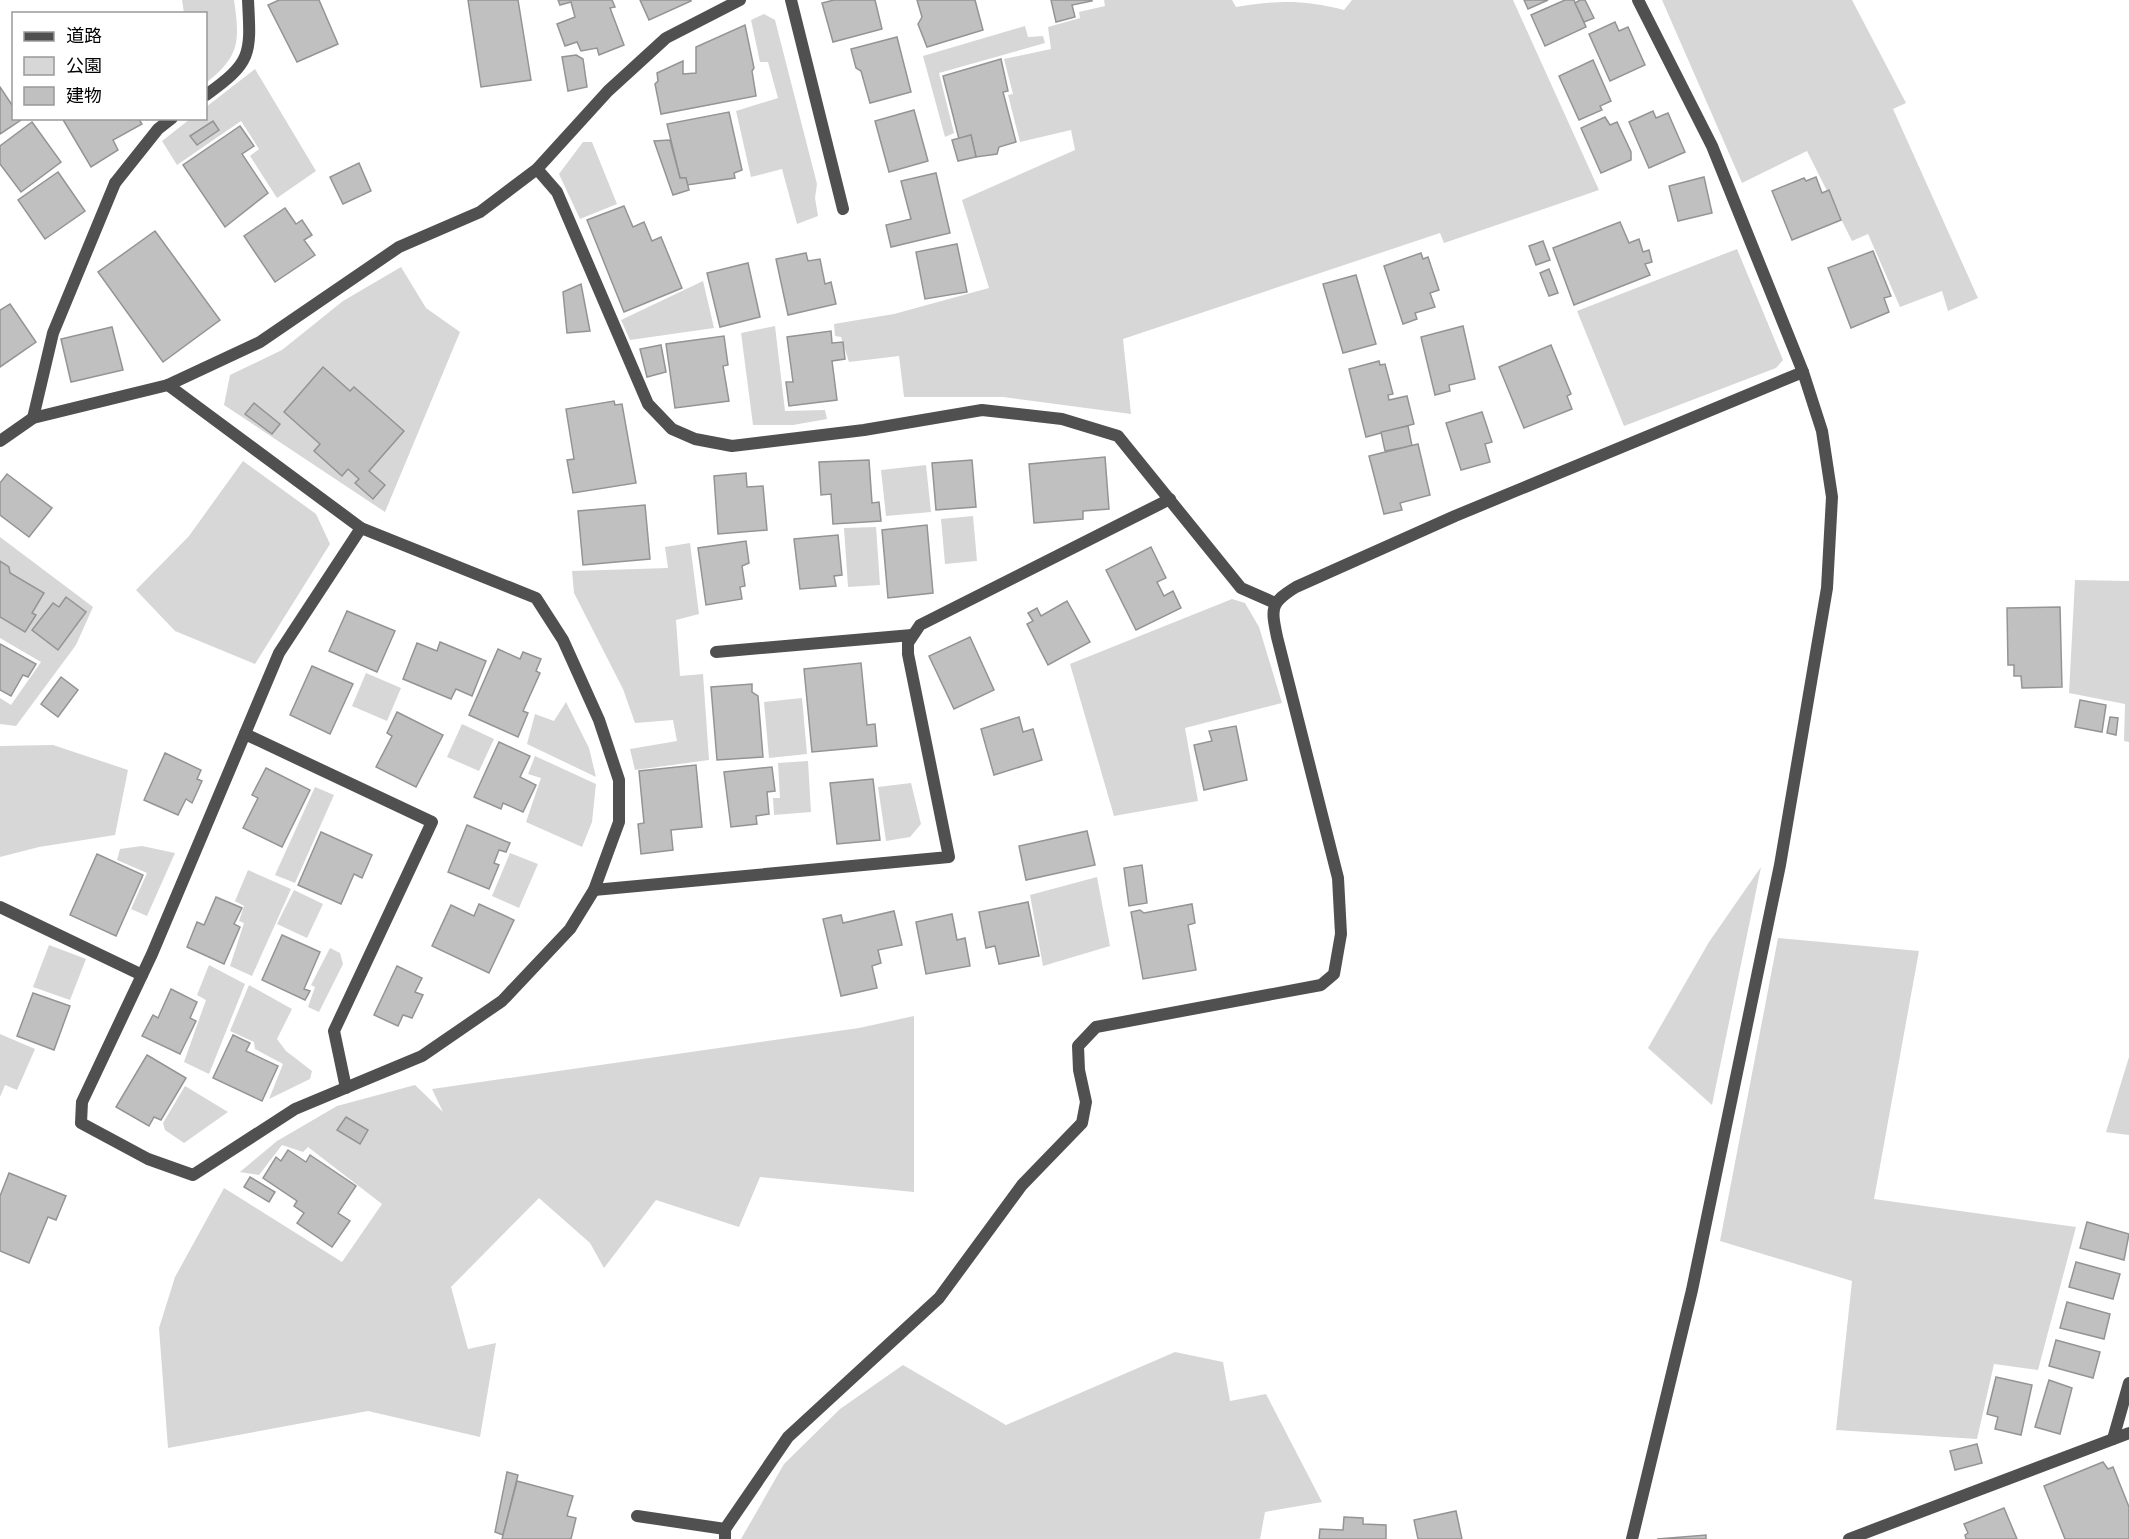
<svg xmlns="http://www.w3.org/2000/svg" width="2129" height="1539" font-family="Commissioner,'Noto Sans JP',sans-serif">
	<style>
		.green { fill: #d7d7d7 }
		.building { fill: #c0c0c0; stroke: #949494; stroke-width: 1.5 }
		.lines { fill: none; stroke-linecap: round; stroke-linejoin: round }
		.service { stroke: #505050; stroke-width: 12 }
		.minor { stroke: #505050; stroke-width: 12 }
	</style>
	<rect width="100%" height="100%" fill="#fff"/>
	<g class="green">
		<path d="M182,0H234C240,42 240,56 206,83V14L184,13Z"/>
		<path d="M1104,0H1232L1236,7C1275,0 1306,0 1344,10L1352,0H1513L1599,190L1444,243L1440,233L1123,339L1131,414L1003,397H904L899,356L849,362L841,337L835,336L834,324L894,314L989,288L962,200L1075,150L1071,130L1020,142L1008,95L1013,94L1004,59L1051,49L1048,27L1080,18L1079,12L1105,6Z"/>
		<path d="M1662,0H1852L1906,103L1893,109L1978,298L1948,311L1942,291L1900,307L1868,234L1852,241L1807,151L1742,183Z"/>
		<path d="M764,14L775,20L817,184L815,198L818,216L797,224L782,169L751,177L736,111L778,98L768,62H760L751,20Z"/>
		<path d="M1025,26L1028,37L1043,36L1045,43L939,73L954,133L945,137L923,56Z"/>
		<path d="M255,69L316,171L277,198L250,156L259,149L241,121L177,165L162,141L190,119L206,118V107Z"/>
		<path d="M583,142H592L617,204L580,219L559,174Z"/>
		<path d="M1737,249L1783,360L1776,368L1624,426L1577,311Z"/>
		<path d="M401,267L426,308L460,332L385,512L224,405L230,375L282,350L343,301Z"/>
		<path d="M703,281L714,328L630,340L621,320Z"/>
		<path d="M775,326L785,411L825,410L827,419L793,425H753L741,333Z"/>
		<path d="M243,461L316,514L330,544L255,664L175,631L136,590L189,536Z"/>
		<path d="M926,465L931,512L886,516L881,470Z"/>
		<path d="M973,516L977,561L945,564L941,519Z"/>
		<path d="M876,527L880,585L848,587L844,528Z"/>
		<path d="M0,537L93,607L76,645L16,726L0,724V698L11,705L41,662L0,638Z"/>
		<path d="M690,543L699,614L676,620L680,676L703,674L709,760L635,770L630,749L677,741L673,720L635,723L623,689L574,593L572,571L668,568L665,547Z"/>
		<path d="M2075,580L2129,581V742L2124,741L2125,704L2069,693Z"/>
		<path d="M1232,599L1245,603L1259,627L1282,703L1185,728L1198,801L1114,816L1070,664Z"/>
		<path d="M366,673L401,688L387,721L352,706Z"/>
		<path d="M802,698L807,754L769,758L764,702Z"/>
		<path d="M566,702L589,748L596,777L527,744L535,714L554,721Z"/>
		<path d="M462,724L494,739L479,771L447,757Z"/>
		<path d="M53,745L128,770L115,835L39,847L0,857V746Z"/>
		<path d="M535,756L596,784L592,822L582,847L526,822L541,778L528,774Z"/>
		<path d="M808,761L811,812L774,815L773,798H780L778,763Z"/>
		<path d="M911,783L921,824L910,837L886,841L878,787Z"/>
		<path d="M315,787L334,795L295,883L275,875Z"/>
		<path d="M142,846L175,853L147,916L131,909L147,873L117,860L120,849Z"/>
		<path d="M510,853L538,864L519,908L492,896Z"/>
		<path d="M1761,867L1712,1105L1648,1048L1709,942Z"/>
		<path d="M248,870L291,889L252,976L230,966L244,923L239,921L244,906L235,901Z"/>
		<path d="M1097,877L1110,946L1043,966L1030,895Z"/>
		<path d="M294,890L323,904L307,938L277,924Z"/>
		<path d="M1778,938L1919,951L1874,1199L2076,1227L2038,1370L1994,1364L1977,1439L1836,1430L1852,1281L1720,1241Z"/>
		<path d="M49,945L86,959L70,1000L33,987Z"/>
		<path d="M330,948L340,953L343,964L319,1012L308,1007L315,987L311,985Z"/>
		<path d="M209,965L245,984L209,1074L184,1062L206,1000L197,995Z"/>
		<path d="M249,985L292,1009L277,1039L286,1051L312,1071L310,1079L269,1099L283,1064L255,1049L254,1042L230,1031Z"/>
		<path d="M914,1016V1192L760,1177L739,1227L656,1200L604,1268L590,1243L539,1198L451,1287L468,1349L496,1343L480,1437L368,1411L168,1448L159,1328L175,1277L224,1188L342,1262L382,1204L308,1147L303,1152L282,1145L259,1175L240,1172L277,1141L337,1106L415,1085L443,1112L432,1089L859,1028Z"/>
		<path d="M0,1034L35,1049L17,1090L5,1085L0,1097Z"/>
		<path d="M2129,1057V1135L2105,1132H2106Z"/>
		<path d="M185,1086L228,1112L184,1143L165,1130L163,1123Z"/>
		<path d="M1175,1352L1223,1362L1230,1401L1266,1394L1322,1502L1265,1512L1260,1539H741L784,1464L840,1409L903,1365L1006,1425Z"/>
	</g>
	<g class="building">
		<path d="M279,0H319L338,44L297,62L268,5Z"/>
		<path d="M468,0H518L531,80L481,87Z"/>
		<path d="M558,0H612L615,7L610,8L624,45L599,55L597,48L581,51L577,42L565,46L557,24L575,17L571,2L560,5Z"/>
		<path d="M640,0H691V1L649,20Z"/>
		<path d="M834,0H875L882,29L833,42L822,3Z"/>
		<path d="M917,0H975L983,30L927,47L918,24L922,17Z"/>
		<path d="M1051,0H1092V1L1072,5L1075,17L1056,22Z"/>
		<path d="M1524,0H1548L1528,9Z"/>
		<path d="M1565,0H1574L1586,27L1545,46L1531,15Z"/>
		<path d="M1580,0H1585L1594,18L1584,22L1575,3Z"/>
		<path d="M1615,22L1619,31L1628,27L1645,65L1610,81L1589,34Z"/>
		<path d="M745,25L754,68L752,71L756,96L661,114L655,84L658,81L657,73L683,61V74L696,73V47Z"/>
		<path d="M897,37L911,92L870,103L861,71L856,68L851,49Z"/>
		<path d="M576,55L583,59L587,87L568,91L562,57Z"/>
		<path d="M1001,59L1008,91L1003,92L1016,142L999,147L997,154L976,157L971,135L959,139L943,76Z"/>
		<path d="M1593,60L1611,101L1600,106L1602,110L1579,120L1559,76Z"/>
		<path d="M0,87L14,108V118L21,120L0,134Z"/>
		<path d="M914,110L928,161L889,172L875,121Z"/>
		<path d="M1653,111L1656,118L1668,113L1685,152L1649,168L1629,122Z"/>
		<path d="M729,112L742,170L734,173L735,178L687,185L686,178H680L667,124Z"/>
		<path d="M1605,117L1610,125L1617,122L1631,152V160L1601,173L1581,128Z"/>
		<path d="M62,118H138L142,124L113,140L118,150L91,167Z"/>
		<path d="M213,121L219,130L197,145L190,136Z"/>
		<path d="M32,122L61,162L21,192L0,164V146Z"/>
		<path d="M240,126L254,146L242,154L268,193L225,227L183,165Z"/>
		<path d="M971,135L976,157L958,161L952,140Z"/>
		<path d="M670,140L680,178H686L689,190L673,195L654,141Z"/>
		<path d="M359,163L371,191L343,204L330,177Z"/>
		<path d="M58,172L85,211L45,239L18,200Z"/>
		<path d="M936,173L950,233L891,247L886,225L911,219L901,181Z"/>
		<path d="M1704,177L1712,213L1678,221L1669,186Z"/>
		<path d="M1816,177L1822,193L1829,190L1841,220L1792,240L1772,191L1804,178L1806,181Z"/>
		<path d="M624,206L633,227L644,222L652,241L661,237L682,288L624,312L587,220Z"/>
		<path d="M285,208L296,224L302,220L312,235L304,240L315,255L275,282L244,236Z"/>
		<path d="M1620,222L1629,243L1639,239L1643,252L1649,250L1652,262L1645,264L1650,275L1574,305L1553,248Z"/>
		<path d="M155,231L220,320L163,362L98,272Z"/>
		<path d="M1543,241L1550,260L1536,265L1529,246Z"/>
		<path d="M957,244L967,292L925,299L916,252Z"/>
		<path d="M1873,251L1891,296L1884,298L1889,312L1851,328L1828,268Z"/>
		<path d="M806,253L808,261L820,259L825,284L831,282L836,304L788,315L776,259Z"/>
		<path d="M1421,253L1423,259L1428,257L1439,290L1430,293L1435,307L1415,313L1417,319L1403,324L1384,266Z"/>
		<path d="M748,263L760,317L720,327L707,273Z"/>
		<path d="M1549,269L1558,293L1549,296L1540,273Z"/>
		<path d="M1356,275L1376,344L1343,353L1323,284Z"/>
		<path d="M581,284L590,331L567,333L563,292Z"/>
		<path d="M10,304L36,342L0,367V310Z"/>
		<path d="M1463,326L1475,379L1449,385L1450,391L1435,395L1421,337Z"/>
		<path d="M112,327L123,370L71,382L61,339Z"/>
		<path d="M831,331L832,343L843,342L845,359L832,361L837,400L789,406L786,382H793L787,337Z"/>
		<path d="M724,336L728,365L723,366L729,401L675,408L666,344Z"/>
		<path d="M661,345L666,372L647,377L640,349Z"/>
		<path d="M1551,345L1571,394L1567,396L1572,409L1524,428L1499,367Z"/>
		<path d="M1379,361L1380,365L1385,364L1393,394L1388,395L1389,400L1407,396L1414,424L1366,437L1349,369Z"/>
		<path d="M323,367L350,391L354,387L404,431L369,471L385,485L373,499L355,483L359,479L348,469L342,476L314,451L320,444L284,412Z"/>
		<path d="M614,401L615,405L622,404L636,483L573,493L567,460L574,459L566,409Z"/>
		<path d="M254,403L280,424L272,434L245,414Z"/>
		<path d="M1482,412L1492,442L1485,444L1490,462L1461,470L1446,423Z"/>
		<path d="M1408,426L1412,446L1385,451L1381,432Z"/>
		<path d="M1418,444L1430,495L1400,503L1402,510L1384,514L1369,456Z"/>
		<path d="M1105,457L1109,509L1083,511V519L1034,523L1029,464Z"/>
		<path d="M869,460L872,503L879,502L881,521L833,524L831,494L821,495L819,462Z"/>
		<path d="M972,460L976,507L936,510L932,463Z"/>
		<path d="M746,473L747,487L763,486L767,530L718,534L714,476Z"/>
		<path d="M7,474L52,508L29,537L0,515V483Z"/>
		<path d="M645,505L650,559L583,565L578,511Z"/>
		<path d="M927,525L933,593L888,598L882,530Z"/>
		<path d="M838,535L842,575L834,576L836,586L800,589L794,539Z"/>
		<path d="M746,541L749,563L742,566L745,586L740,587L742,599L706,605L698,548Z"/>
		<path d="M1151,547L1166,578L1157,582L1164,596L1173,591L1181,608L1136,630L1106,570Z"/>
		<path d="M0,561L9,567L10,573L44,593L32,613L36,615L25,632L0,617Z"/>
		<path d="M66,597L86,612L58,650L32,630L53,603L59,607Z"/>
		<path d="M1067,601L1090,642L1048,665L1027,624L1033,621L1028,613L1037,608L1041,616Z"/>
		<path d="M2060,607L2062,687L2022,688L2021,676H2014V665H2008L2007,608Z"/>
		<path d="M347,611L395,631L377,672L329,651Z"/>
		<path d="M970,637L994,690L954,709L929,656Z"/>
		<path d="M440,642L486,661L472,696L456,689L451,699L403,679L417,643L437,651Z"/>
		<path d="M0,644L36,664L28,677L23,675L11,696L0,690Z"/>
		<path d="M498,649L520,659L523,652L541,659L536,671L540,673L523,711L528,713L518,737L469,715Z"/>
		<path d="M861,663L867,725L875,724L877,746L812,752L804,669Z"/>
		<path d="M312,666L353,684L330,734L290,715Z"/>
		<path d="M61,677L78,690L58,717L41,704Z"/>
		<path d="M752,684V692L758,696L763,757L717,760L711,687Z"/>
		<path d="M2080,700L2106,705L2102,732L2075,727Z"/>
		<path d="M397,712L443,735L416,787L376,767L392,736L387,733Z"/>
		<path d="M1019,717L1023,732L1033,729L1042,760L994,775L981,729Z"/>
		<path d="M2110,717L2118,718L2116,735L2107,733Z"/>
		<path d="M1236,726L1247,780L1204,790L1194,745L1212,741L1209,731Z"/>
		<path d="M499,742L530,756L520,777L536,785L523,812L503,803L501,809L474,797Z"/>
		<path d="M165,753L201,770L197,779L202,781L192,803L186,799L178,815L144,800Z"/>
		<path d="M696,765L702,827L671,830L673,850L641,854L638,824L644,823L639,771Z"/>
		<path d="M772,767L775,791L767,792L769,814L756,816L757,824L731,827L724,772Z"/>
		<path d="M266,768L310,790L282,847L243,828L258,798L252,795Z"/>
		<path d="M873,779L880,840L837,844L830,783Z"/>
		<path d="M467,825L510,843L506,852L499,850L494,863L499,865L489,889L448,872Z"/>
		<path d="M1087,831L1095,865L1026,880L1019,846Z"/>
		<path d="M321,832L372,855L362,878L354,874L341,904L298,885Z"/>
		<path d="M97,854L143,875L116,936L70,915Z"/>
		<path d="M1142,865L1147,903L1129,906L1124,868Z"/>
		<path d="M216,897L242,908L234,924L240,927L224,964L187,947L197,922L204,925Z"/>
		<path d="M1028,902L1039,956L999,964L995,946L986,948L979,912Z"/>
		<path d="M479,904L514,920L489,973L432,946L451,905L474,916Z"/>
		<path d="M1192,904L1195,923L1188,925L1196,970L1143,979L1131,912L1140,910L1144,913Z"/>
		<path d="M894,911L902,945L878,950L881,963L872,966L877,988L841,996L823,919L841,915L843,923Z"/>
		<path d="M952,914L957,940L965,938L970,966L926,974L916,922Z"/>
		<path d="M282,935L320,952L304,989L310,991L305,1000L262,980Z"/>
		<path d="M397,966L422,978L415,992L423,995L412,1018L403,1015L398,1026L374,1015Z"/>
		<path d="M171,989L197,1002L190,1018L196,1021L180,1054L142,1036L153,1015L158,1018Z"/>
		<path d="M33,993L70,1006L54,1050L17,1036Z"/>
		<path d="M233,1035L250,1043L246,1051L278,1066L262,1101L213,1078Z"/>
		<path d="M147,1055L186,1078L161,1120L154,1117L149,1126L116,1107Z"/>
		<path d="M346,1117L368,1130L360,1144L337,1130Z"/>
		<path d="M288,1150L306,1162L310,1155L356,1186L338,1213L350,1221L332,1247L297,1223L304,1213L294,1206L297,1201L263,1178L276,1157L281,1161Z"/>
		<path d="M9,1173L66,1196L56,1220L48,1217L29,1263L0,1251V1196Z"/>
		<path d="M250,1177L275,1192L269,1202L244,1187Z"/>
		<path d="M2087,1222L2129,1234L2124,1260L2080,1248Z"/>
		<path d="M2076,1262L2120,1274L2113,1299L2069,1287Z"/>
		<path d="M2067,1302L2110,1314L2104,1339L2060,1328Z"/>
		<path d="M2056,1340L2100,1352L2093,1378L2049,1366Z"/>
		<path d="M1996,1377L2032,1385L2021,1435L1995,1429L1998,1417L1987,1414Z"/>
		<path d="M2049,1380L2072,1388L2060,1434L2035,1427Z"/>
		<path d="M1977,1444L1982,1463L1955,1470L1950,1451Z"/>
		<path d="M2103,1462L2108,1469L2113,1467L2129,1507V1539H2065L2044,1486Z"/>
		<path d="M507,1472L518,1475L503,1535L495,1532Z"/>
		<path d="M517,1481L573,1496L567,1516L576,1518L571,1539H502Z"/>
		<path d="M2004,1508L2017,1539H1966L1965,1535L1968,1533L1964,1524Z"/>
		<path d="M1456,1511L1462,1539H1418L1414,1520Z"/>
		<path d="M1344,1517L1363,1518V1524L1386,1525V1539H1319L1320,1529L1343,1530Z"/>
		<path d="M1706,1535V1539H1657Z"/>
	</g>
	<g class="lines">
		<g class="service">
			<path d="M206,95C252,62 251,55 248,0"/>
			<path d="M115,183L158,129L172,118"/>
		</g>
		<g class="minor">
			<path d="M791,0L843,209"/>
			<path d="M537,169L557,192L648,404L672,429L695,439L732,446L864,430L982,410L1062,419L1118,436L1241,588L1275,603"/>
			<path d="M168,385L361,528"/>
			<path d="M33,418L53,333L115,183"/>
			<path d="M0,441L33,418L168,385L260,342L399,247L480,212L537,169L608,91L666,38L740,0"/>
			<path d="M361,528L536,598L563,640L599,720L619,780V822L594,890L570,929L502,1001L422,1056L295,1109L193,1175L148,1159L81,1123L82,1102L152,954L279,653Z"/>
			<path d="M716,652L912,635"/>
			<path d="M245,734L432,822L334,1031L346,1088"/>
			<path d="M594,890L949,857L908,654V643L920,625L1170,499"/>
			<path d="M0,907L142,975"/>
			<path d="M2113,1439L2129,1383"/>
			<path d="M637,1516L725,1529"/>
			<path d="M725,1539V1529L788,1437L939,1298L1022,1185L1082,1123L1086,1102L1079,1070L1078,1046L1096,1027L1321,985L1334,974L1341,934L1338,878L1277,637C1271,608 1270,603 1296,587L1455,516L1803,372"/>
			<path d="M1632,1539L1692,1290L1780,865L1827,588L1832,497L1822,431L1803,372L1712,146L1638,0"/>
			<path d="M1849,1539L2129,1433"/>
		</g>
	</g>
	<rect x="12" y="12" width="195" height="108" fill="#ffffff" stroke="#999999" stroke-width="1.5"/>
	<rect x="24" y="32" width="30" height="9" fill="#505050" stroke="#999999" stroke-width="1.5"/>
	<text x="66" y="42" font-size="18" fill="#000000">道路</text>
	<rect x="24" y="57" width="30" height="18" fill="#d7d7d7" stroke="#999999" stroke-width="1.5"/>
	<text x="66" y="72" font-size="18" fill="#000000">公園</text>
	<rect x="24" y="87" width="30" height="18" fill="#c0c0c0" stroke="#999999" stroke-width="1.5"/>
	<text x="66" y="102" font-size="18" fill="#000000">建物</text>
</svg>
